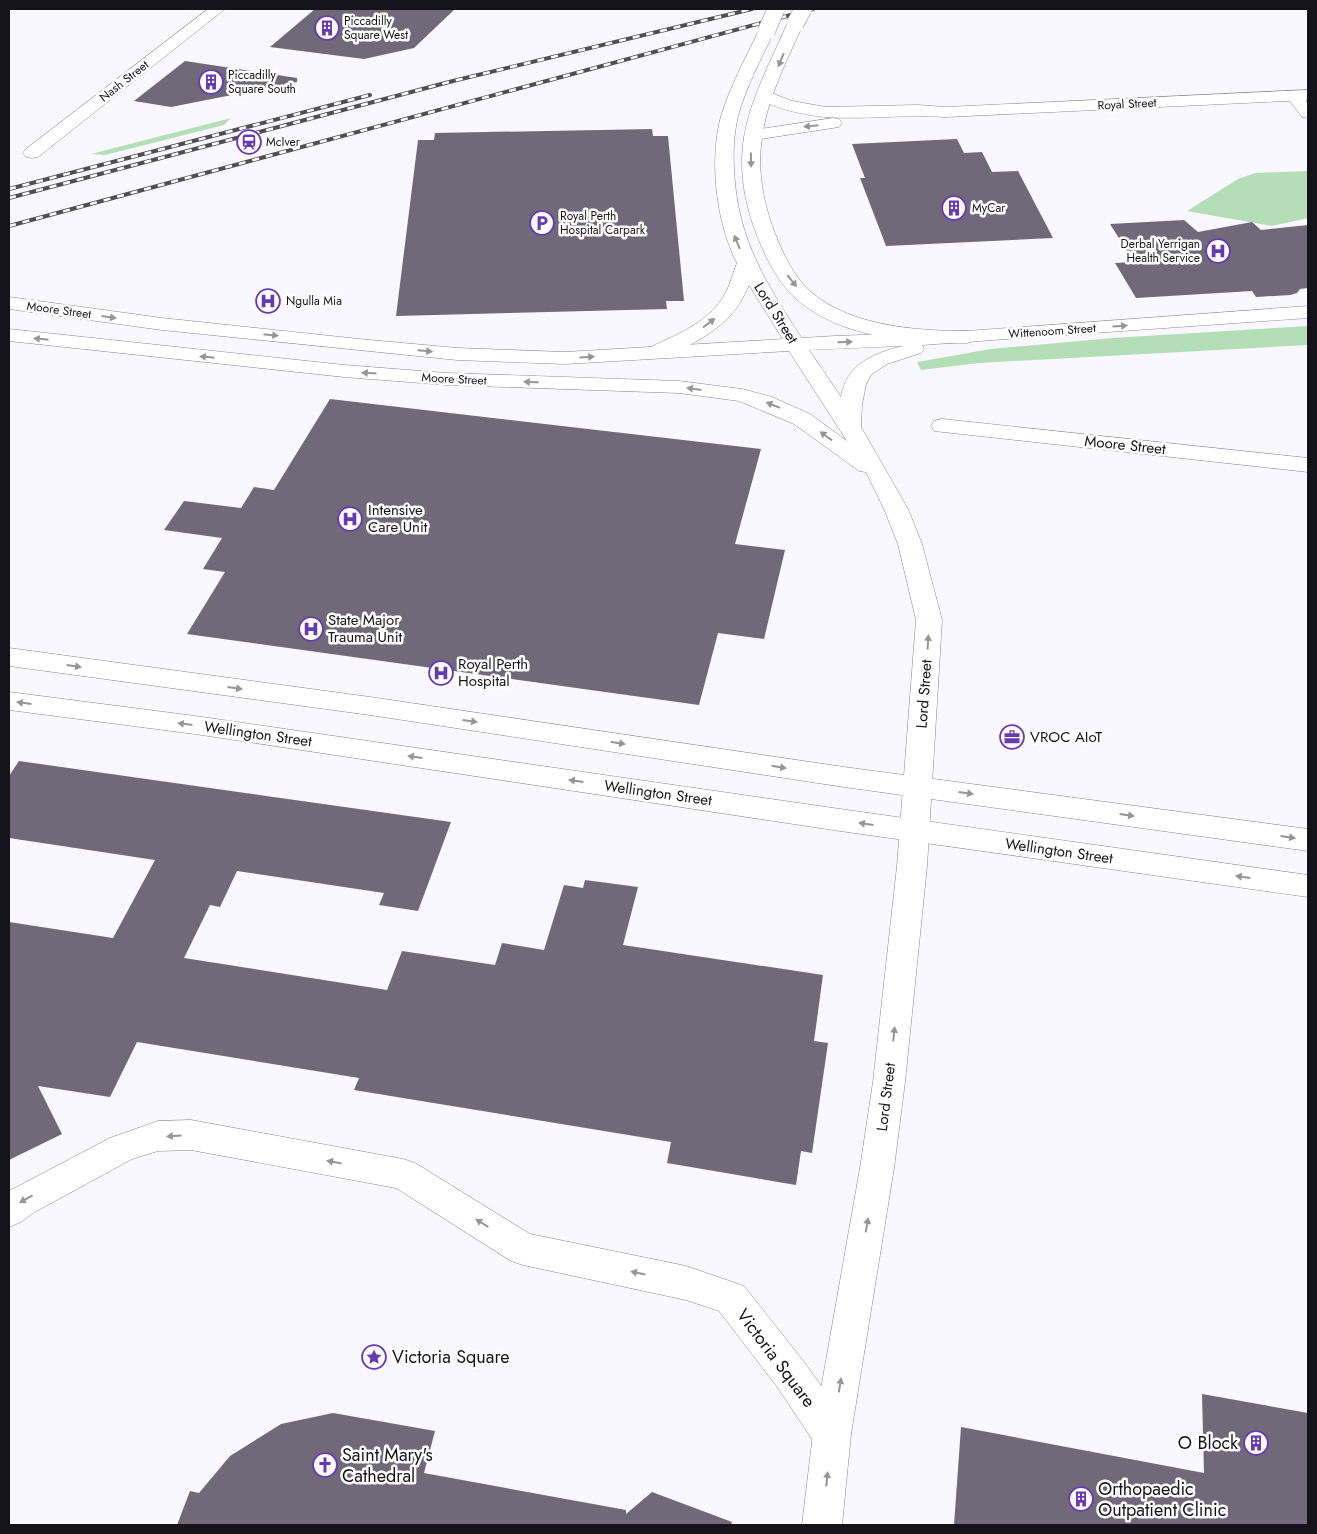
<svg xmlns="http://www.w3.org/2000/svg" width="1317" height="1534" font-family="Jost,sans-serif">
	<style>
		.green { fill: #b4deb5 }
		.building { fill: #6f6979 }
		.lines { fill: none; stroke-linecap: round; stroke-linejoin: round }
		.minor-casing { stroke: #878394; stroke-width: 1 }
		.tertiary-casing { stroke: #878394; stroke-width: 1 }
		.secondary-casing { stroke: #878394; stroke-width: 1 }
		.primary-casing { stroke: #878394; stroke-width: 1 }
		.minor { fill: #fff; fill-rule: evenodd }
		.tertiary { fill: #fff; fill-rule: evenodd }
		.secondary { fill: #fff; fill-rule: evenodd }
		.primary { fill: #fff; fill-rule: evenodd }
		.rail-casing { stroke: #4f4e54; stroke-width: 4 }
		.rail { stroke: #fff; stroke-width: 2.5; stroke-dasharray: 7; stroke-linecap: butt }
		.primary-bridge-casing { stroke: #878394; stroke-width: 18; stroke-linecap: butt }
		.primary-bridge { stroke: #fff; stroke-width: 17 }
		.oneway { fill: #959598 }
		.labels { text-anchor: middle; stroke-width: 5; stroke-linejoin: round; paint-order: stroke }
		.far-poi-label { font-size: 12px; fill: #141319; stroke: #fff; text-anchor: start }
		.far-street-label { font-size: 12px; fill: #141319; stroke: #fff }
		.street-label { font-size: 15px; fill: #141319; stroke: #fff }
		.poi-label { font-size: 15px; fill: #141319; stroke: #fff; text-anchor: start }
		.near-poi-label { font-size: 18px; fill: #141319; stroke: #fff; text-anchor: start }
		.near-street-label { font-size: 18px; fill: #141319; stroke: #fff }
	</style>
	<rect width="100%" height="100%" fill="#f9f7ff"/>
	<g class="green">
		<path d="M231,118L224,125L105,155L91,154Z"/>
		<path d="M1308,171V218L1272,226L1187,211L1238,179L1255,173Z"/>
		<path d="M1308,326V345L979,363L921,370L917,362L991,349L1113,338Z"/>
	</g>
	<g class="building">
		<path d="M315,9H455L414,48L364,59L270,47Z"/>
		<path d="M185,61L297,78V82L171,107L134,101Z"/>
		<path d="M652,129L653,136H668L684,301H666L667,309L396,316L418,140H434L435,133Z"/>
		<path d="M957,139L964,153L982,152L992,172L1018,171L1053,238L886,246L860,178H865L852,144Z"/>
		<path d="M1184,220L1198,232L1252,222L1261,230L1308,225V288L1300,289L1297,293L1290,295L1256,297L1252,291L1136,298L1115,263L1134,262L1110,224Z"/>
		<path d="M330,399L761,449L735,544L785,550L764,639L718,633L699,705L187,634L225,572L203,569L222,538L164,530L184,501L241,508L254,487L274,490Z"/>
		<path d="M19,761L451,822L418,911L379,905L384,893L237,871L220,907L210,905L184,958L387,990L402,951L495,965L502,943L544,950L564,885L583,888L585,880L638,887L623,945L823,975L814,1041L828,1043L812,1153L801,1151L796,1185L667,1163L671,1142L354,1090L359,1078L137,1042L110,1097L38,1086L62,1134L9,1160V922L113,938L155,860L9,838V776Z"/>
		<path d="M1202,1394L1308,1413V1525H954L961,1427L1204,1473Z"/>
		<path d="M333,1413L435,1431L424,1473L626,1510V1514L652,1492L732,1522L731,1525H177L190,1491L199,1493L230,1456L281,1424Z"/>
	</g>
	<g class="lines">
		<g class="minor-casing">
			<g id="minor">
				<path d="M208,9H225L38,157L32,158L26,157L23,153L26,149Z"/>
				<path d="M1294,91C1308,94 1308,106 1308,118L1302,117L1286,96L1288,92Z"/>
				<path d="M942,419L1308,458V472L934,431L931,426L934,421Z"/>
				<path d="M191,1120L403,1159L415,1163L530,1234L686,1266L744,1286L804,1362L846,1420L851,1434L846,1448L832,1453L818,1448L778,1388L719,1311L686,1300L523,1265L511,1261L396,1188L191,1150L158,1151L132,1159L33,1213L21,1222L9,1227V1191L110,1138L158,1121Z"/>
			</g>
		</g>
		<g class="tertiary-casing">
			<g id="tertiary">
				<path d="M1308,90V100L946,117C906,114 866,120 826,117C811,116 766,108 758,96L760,92L766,91L792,101L826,107L917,105L946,107Z"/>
				<path d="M833,118L839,119L842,123L839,127L754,140L748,139L745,135L748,131L754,130Z"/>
			</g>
		</g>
		<g class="secondary-casing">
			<path id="secondary" d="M9,297L162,318L359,339L457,348L565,352L835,336L967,331L1308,306V318L922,345L924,349L921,353L887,364L872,374L866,384L862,405L861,427L908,509L922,544L942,620L927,866L905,1082L894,1168L851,1434L842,1525H802L813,1434L860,1168L873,1082L897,866L916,620L898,544L884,509L866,472L859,471L794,424L739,401L679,393L447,385L344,377L9,341V329L344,365L447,373L679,381L742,389L772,397L810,414L847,441L789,351L565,364L457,360L162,330L9,309ZM903,346C874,353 846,364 841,397L809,350Z"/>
		</g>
		<g class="primary-casing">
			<g id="primary">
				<path d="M795,19L800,21L803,24C787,61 767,98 762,138C757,170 763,201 774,231C781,249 790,269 803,284C841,326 915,331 967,331L974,333L977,337L974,341L967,343C909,343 836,338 792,295C775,278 763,252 755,230C744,200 739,169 744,137C751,97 771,61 787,24L790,21Z"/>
				<path d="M766,27L772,29L774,32C761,59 746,87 738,116C734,133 733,151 734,169C737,241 768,286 806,345L803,349L796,351L789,349L749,285C744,297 737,309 728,318C714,333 664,364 644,358L641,354L644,350C674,336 710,323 726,292C731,283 733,272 737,263C716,222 709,161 721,116C730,87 745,59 758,32L760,29Z"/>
				<path d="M9,648L370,697L844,767L1308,829V851L844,787L370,715L9,666Z"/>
				<path d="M9,692L195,716L840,809L1308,875V897L840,831L195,734L9,710Z"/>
			</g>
		</g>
		<use href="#minor" class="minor"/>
		<use href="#tertiary" class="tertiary"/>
		<use href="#secondary" class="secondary"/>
		<use href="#primary" class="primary"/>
		<g class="rail-casing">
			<g id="rail">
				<path d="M9,189L370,95"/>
				<path d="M9,198L453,81L752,9"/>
				<path d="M9,226L813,9"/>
			</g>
		</g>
		<use href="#rail" class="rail"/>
		<g class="primary-bridge-casing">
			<g id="primary-bridge">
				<path d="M795,24L803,9"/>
				<path d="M766,32L776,9"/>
			</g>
		</g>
		<use href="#primary-bridge" class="primary-bridge"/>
	</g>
	<defs><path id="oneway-solid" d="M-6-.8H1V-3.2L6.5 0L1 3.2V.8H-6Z" transform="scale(1.25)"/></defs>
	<g class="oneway">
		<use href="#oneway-solid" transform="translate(781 60) rotate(112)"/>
		<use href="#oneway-solid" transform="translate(811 126) rotate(174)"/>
		<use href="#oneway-solid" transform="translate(751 160) rotate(89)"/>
		<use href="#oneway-solid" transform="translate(737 242) rotate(-112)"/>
		<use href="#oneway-solid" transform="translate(792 281) rotate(51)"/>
		<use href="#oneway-solid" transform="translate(109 317) rotate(8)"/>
		<use href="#oneway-solid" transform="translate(709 323) rotate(-37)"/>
		<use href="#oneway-solid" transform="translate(1120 326) rotate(-4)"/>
		<use href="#oneway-solid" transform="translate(271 335) rotate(6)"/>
		<use href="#oneway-solid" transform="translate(41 339) rotate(-174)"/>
		<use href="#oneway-solid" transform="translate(845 342) rotate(-2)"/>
		<use href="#oneway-solid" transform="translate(425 351) rotate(5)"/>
		<use href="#oneway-solid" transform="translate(207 357) rotate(-174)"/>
		<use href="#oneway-solid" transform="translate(587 357) rotate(-3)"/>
		<use href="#oneway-solid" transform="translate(369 373) rotate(-176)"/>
		<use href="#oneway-solid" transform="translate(531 382) rotate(-178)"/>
		<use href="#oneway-solid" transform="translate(694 389) rotate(-172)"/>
		<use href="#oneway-solid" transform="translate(773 405) rotate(-158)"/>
		<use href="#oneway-solid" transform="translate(826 436) rotate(-144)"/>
		<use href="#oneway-solid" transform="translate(928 642) rotate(-87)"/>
		<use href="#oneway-solid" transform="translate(74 666) rotate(8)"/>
		<use href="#oneway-solid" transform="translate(235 688) rotate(8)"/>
		<use href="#oneway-solid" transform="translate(24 703) rotate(-173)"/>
		<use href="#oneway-solid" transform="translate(470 721) rotate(8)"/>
		<use href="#oneway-solid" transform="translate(185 724) rotate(-173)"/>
		<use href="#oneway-solid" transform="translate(618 743) rotate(9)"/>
		<use href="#oneway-solid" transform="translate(415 757) rotate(-172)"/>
		<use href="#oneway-solid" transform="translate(779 767) rotate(9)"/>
		<use href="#oneway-solid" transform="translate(576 781) rotate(-172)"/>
		<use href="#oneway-solid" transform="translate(966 793) rotate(8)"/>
		<use href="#oneway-solid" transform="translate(1127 815) rotate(8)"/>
		<use href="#oneway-solid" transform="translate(866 824) rotate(-172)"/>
		<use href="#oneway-solid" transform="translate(1288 837) rotate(8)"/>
		<use href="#oneway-solid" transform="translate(1243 877) rotate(-172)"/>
		<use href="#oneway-solid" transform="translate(894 1034) rotate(-84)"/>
		<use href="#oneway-solid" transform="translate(174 1136) rotate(177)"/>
		<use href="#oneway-solid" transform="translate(334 1162) rotate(-169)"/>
		<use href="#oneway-solid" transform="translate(26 1199) rotate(151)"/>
		<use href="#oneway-solid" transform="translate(482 1223) rotate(-148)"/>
		<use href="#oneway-solid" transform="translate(867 1225) rotate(-80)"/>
		<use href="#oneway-solid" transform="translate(638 1273) rotate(-168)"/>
		<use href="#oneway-solid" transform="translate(840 1385) rotate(-81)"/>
		<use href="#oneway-solid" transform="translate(827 1479) rotate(-84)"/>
	</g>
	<defs>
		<g id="building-ring" transform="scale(1.25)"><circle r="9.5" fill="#fff" stroke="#683ab2" stroke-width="1.5"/><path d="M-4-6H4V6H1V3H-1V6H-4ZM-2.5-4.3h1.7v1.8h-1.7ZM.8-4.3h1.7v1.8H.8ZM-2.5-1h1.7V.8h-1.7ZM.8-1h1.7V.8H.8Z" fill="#683ab2"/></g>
		<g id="station-ring" transform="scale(1.25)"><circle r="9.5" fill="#fff" stroke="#683ab2" stroke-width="1.5"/><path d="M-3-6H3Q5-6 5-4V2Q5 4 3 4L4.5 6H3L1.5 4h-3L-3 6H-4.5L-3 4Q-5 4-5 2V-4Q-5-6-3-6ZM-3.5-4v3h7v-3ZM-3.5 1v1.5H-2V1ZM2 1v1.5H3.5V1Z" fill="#683ab2"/></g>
		<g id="parking-ring" transform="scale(1.25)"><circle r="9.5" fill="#fff" stroke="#683ab2" stroke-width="1.5"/><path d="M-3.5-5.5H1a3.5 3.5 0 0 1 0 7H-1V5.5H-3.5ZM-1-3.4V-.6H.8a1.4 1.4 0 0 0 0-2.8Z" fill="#683ab2"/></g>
		<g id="hospital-ring" transform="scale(1.25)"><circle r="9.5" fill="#fff" stroke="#683ab2" stroke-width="1.5"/><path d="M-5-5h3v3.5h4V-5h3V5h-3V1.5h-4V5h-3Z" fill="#683ab2"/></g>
		<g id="office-ring" transform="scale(1.25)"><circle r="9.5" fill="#fff" stroke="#683ab2" stroke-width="1.5"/><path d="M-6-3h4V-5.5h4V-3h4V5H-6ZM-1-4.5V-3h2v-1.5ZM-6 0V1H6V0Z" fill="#683ab2"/></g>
		<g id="sight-ring" transform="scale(1.25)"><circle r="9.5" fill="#fff" stroke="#683ab2" stroke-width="1.5"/><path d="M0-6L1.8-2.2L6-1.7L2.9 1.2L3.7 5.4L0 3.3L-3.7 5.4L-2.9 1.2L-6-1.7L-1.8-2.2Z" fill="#683ab2"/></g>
		<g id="church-ring" transform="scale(1.25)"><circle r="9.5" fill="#fff" stroke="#683ab2" stroke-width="1.5"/><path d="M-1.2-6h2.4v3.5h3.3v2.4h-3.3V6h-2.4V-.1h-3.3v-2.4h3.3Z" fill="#683ab2"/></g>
	</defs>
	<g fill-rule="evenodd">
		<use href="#building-ring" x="327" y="28"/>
		<use href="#building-ring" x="211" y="82"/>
		<use href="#station-ring" x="249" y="142"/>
		<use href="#building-ring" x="954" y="208"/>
		<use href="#parking-ring" x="542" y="223"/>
		<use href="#hospital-ring" x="1218" y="251"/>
		<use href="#hospital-ring" x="268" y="301"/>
		<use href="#hospital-ring" x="350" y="519"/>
		<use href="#hospital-ring" x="311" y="629"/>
		<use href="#hospital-ring" x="441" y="673"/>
		<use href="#office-ring" x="1012" y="737"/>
		<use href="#sight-ring" x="374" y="1357"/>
		<use href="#building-ring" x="1256" y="1443"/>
		<use href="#church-ring" x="325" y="1465"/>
		<use href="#building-ring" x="1081" y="1499"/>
	</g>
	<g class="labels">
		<g class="far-poi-label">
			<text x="344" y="25">Piccadilly<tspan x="344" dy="14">Square West</tspan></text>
			<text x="228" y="79">Piccadilly<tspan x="228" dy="14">Square South</tspan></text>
			<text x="266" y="146">McIver</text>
			<text x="972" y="212">MyCar</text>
			<text x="560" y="220">Royal Perth<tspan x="560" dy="14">Hospital Carpark</tspan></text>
			<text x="1200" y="248" text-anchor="end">Derbal Yerrigan<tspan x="1200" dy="14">Health Service</tspan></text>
			<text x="286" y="305">Ngulla Mia</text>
		</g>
		<g class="far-street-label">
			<text transform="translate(124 81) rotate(-38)" y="4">Nash Street</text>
			<text transform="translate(1127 104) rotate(-3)" y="4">Royal Street</text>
			<text transform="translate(59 310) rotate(8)" y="4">Moore Street</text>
			<text transform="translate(1052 331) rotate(-4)" y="4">Wittenoom Street</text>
			<text transform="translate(454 379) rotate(3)" y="4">Moore Street</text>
		</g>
		<g class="street-label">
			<text transform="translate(776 313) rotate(58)" y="5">Lord Street</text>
			<text transform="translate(1125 445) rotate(6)" y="5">Moore Street</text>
			<text transform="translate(924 694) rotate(-86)" y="5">Lord Street</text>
			<text transform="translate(258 734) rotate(8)" y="5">Wellington Street</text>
			<text transform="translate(658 793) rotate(8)" y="5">Wellington Street</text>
			<text transform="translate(1059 851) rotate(8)" y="5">Wellington Street</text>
			<text transform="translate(886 1097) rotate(-83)" y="5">Lord Street</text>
		</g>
		<g class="poi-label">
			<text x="368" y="515">Intensive<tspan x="368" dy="17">Care Unit</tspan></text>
			<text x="328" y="625">State Major<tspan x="328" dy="17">Trauma Unit</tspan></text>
			<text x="458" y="669">Royal Perth<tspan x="458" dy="17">Hospital</tspan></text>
			<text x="1030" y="742">VROC AIoT</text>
		</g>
		<g class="near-poi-label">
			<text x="392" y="1363">Victoria Square</text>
			<text x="1238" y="1449" text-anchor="end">O Block</text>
			<text x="342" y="1461">Saint Mary's<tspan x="342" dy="21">Cathedral</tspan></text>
			<text x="1098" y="1495">Orthopaedic<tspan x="1098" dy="21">Outpatient Clinic</tspan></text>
		</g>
		<g class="near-street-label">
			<text transform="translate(776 1358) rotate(53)" y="6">Victoria Square</text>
		</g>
	</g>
	<rect width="1317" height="1534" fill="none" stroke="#141319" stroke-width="20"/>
</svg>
